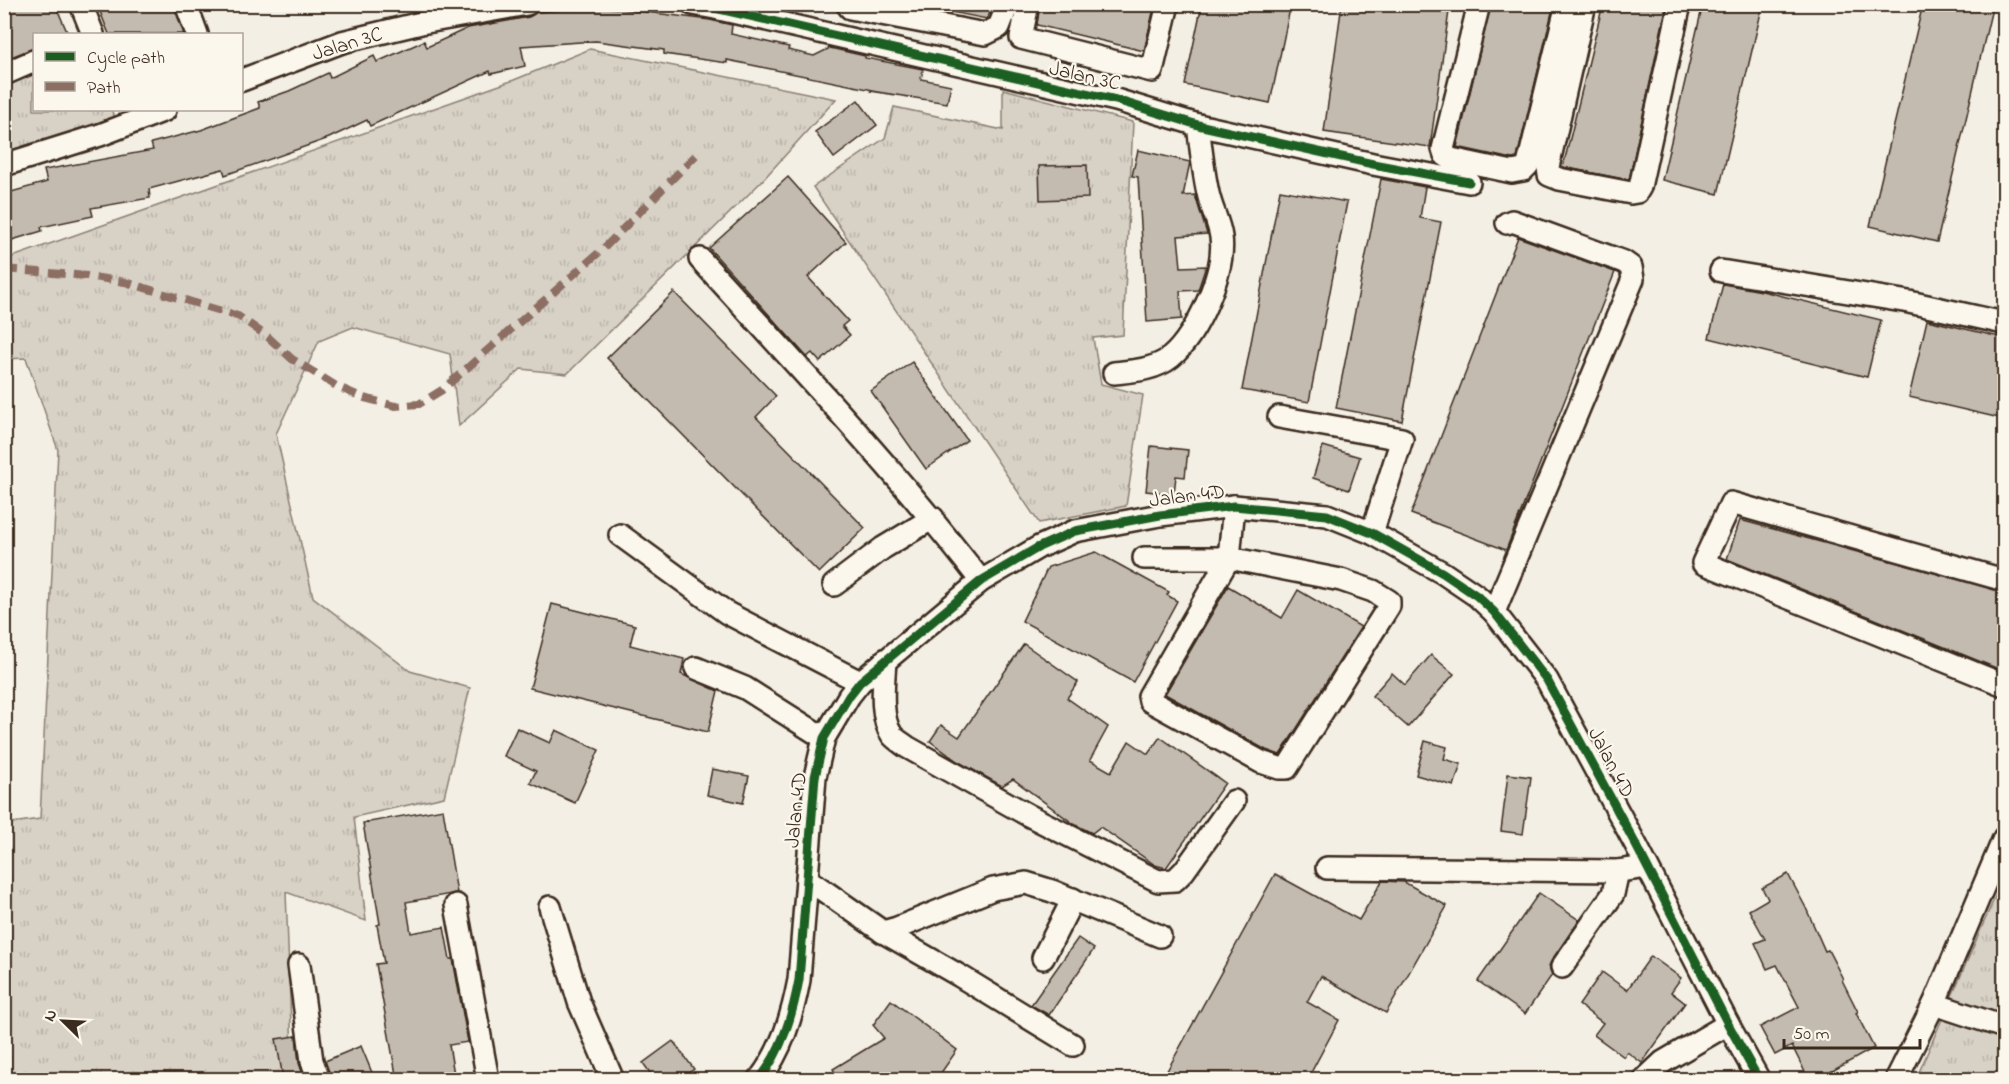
<svg xmlns="http://www.w3.org/2000/svg" width="2009" height="1084" font-family="'Indie Flower',sans-serif">
	<style>
		.grass { fill: url(#grass-tufts); stroke: #8a7e72; stroke-width: 1.5 }
		.building { fill: #c3bbb0; stroke: #3b2a1e; stroke-width: 1.5 }
		.lines { fill: none; stroke-linecap: round; stroke-linejoin: round }
		.minor-casing { stroke: #3b2a1e; stroke-width: 26 }
		.minor { stroke: #fbf7ec; stroke-width: 21 }
		.quiet { stroke: #8d6e63; stroke-width: 8; stroke-dasharray: 15 8; stroke-linecap: butt }
		.cycleway-casing { stroke: #fbf7ec; stroke-width: 13 }
		.cycleway { stroke: #1b5e20; stroke-width: 9 }
		.labels { text-anchor: middle; stroke-width: 4.5; stroke-linejoin: round; paint-order: stroke }
		.street-label { font-size: 21px; fill: #3b2a1e; stroke: #fbf7ec }
	</style>
	<defs>
		<pattern id="grass-tufts" width="24" height="20" patternUnits="userSpaceOnUse" patternTransform="scale(1.5)"><rect width="24" height="20" fill="#d8d1c6"/><path d="M3 7l-1-3M5 7V3M7 7l1-3M15 17l-1-3M17 17v-4M19 17l1-3" fill="none" stroke="#bab4aa"/></pattern>
	</defs>
	<rect width="100%" height="100%" fill="#f3efe4"/>
	<filter id="ink" filterUnits="userSpaceOnUse"><feTurbulence type="fractalNoise" baseFrequency=".0167" numOctaves="2"/><feDisplacementMap in="SourceGraphic" scale="12" xChannelSelector="R" yChannelSelector="G"/><feConvolveMatrix kernelMatrix="1 2 1 2 8 2 1 2 1" color-interpolation-filters="sRGB"/></filter>
	<g filter="url(#ink)">
		<g class="grass">
			<path d="M590,49L836,99L761,182L567,374L521,369L459,426L450,354L353,327L319,341L276,434L313,597L410,671L470,688L444,797L354,817L366,921L286,892L293,1079H5V824L40,819L58,450L26,358L5,359L4,260L514,80Z"/>
			<path d="M34,72V110H111L115,117L5,153L4,85Z"/>
			<path d="M1003,89L1133,122L1123,335L1093,338L1101,384L1143,395L1126,506L1039,523L813,187L885,138L894,107L1003,130Z"/>
			<path d="M2004,876V1079H1916Z"/>
		</g>
		<g class="building">
			<path d="M4,4H55L68,34H34V48L6,59Z"/>
			<path d="M97,4H174L184,34H109Z"/>
			<path d="M951,4H994L987,19L951,12Z"/>
			<path d="M1040,4H1155L1144,51L1037,25Z"/>
			<path d="M1202,4H1291L1270,103L1185,85Z"/>
			<path d="M1342,4H1450L1430,147L1324,132Z"/>
			<path d="M1491,4H1554L1517,158L1512,159L1457,147Z"/>
			<path d="M1603,4H1667L1629,180L1563,167Z"/>
			<path d="M1703,4H1763L1718,194L1662,180Z"/>
			<path d="M1923,4H1993L1937,242L1870,226Z"/>
			<path d="M606,7L710,20L732,25L731,34L789,47L788,50L814,56L830,48L865,56V58L923,69L921,79L951,85L947,103L871,91L873,90L727,60V63L664,54V50L596,41L521,46L525,66L491,74L490,71L370,126L367,120L329,138L225,175L223,169L149,189L150,198L91,208L93,216L41,227L42,231L12,240L4,213V194L47,182L44,170L153,150L151,143L201,130L260,108L258,102L289,91L328,73L330,78L374,56L377,62L424,41L427,47L468,28L529,17L537,12Z"/>
			<path d="M858,100L877,125L834,158L815,132Z"/>
			<path d="M1138,150L1190,162L1183,196L1195,195L1207,234L1178,236L1181,267L1206,266L1198,290L1180,291L1182,319L1147,322L1138,177L1132,176Z"/>
			<path d="M1087,165L1088,198L1040,200L1039,166Z"/>
			<path d="M788,177L846,242L808,277L848,321L842,326L850,335L820,362L812,353L807,357L709,248Z"/>
			<path d="M1381,179L1425,187L1420,218L1441,222L1402,421L1336,408Z"/>
			<path d="M1280,190L1347,202L1309,402L1242,390Z"/>
			<path d="M1518,237L1615,272L1506,550L1411,514Z"/>
			<path d="M1723,284L1762,291L1881,320L1867,377L1709,338Z"/>
			<path d="M674,292L776,396L756,417L865,528L819,573L607,358Z"/>
			<path d="M1927,320L2004,338V419L1909,397Z"/>
			<path d="M912,362L967,440L926,469L871,391Z"/>
			<path d="M1151,446L1188,450L1185,477L1176,476L1174,494L1146,491Z"/>
			<path d="M1323,446L1360,457L1349,490L1313,478Z"/>
			<path d="M1740,520L2004,592V661L2001,670L1727,559Z"/>
			<path d="M1096,552L1169,592L1167,595L1177,601L1133,682L1022,621L1048,567Z"/>
			<path d="M1228,586L1282,618L1298,590L1361,627L1280,755L1266,750L1165,694Z"/>
			<path d="M552,604L635,625L630,645L684,659L681,674L718,691L708,732L530,688Z"/>
			<path d="M1024,644L1078,682L1067,698L1108,727L1090,760L1111,772L1129,741L1148,754L1160,737L1225,783L1166,868L1155,865L1100,827L1092,833L1074,824L1013,779L1002,786L957,761L930,741L941,725L959,737Z"/>
			<path d="M1431,655L1454,674L1408,727L1372,696L1392,673L1405,685Z"/>
			<path d="M517,728L550,743L556,730L599,750L575,803L530,783L536,771L504,756Z"/>
			<path d="M1425,741L1447,747L1444,759L1461,764L1454,786L1416,775Z"/>
			<path d="M712,769L749,776L743,803L707,795Z"/>
			<path d="M1508,774L1531,777L1523,834L1501,831Z"/>
			<path d="M443,809L457,893L406,902L411,933L444,927L450,959H453L468,1042L449,1045L455,1080H397L376,964L384,963L377,925L380,924L363,823Z"/>
			<path d="M1275,874L1359,920L1382,881L1404,882L1447,906L1386,1013L1321,976L1307,1002L1339,1020L1307,1080H1162Z"/>
			<path d="M1788,874L1806,908L1825,951L1828,950L1843,979L1842,980L1858,1012L1856,1013L1874,1048L1816,1080H1809L1792,1046L1775,1055L1760,1027L1799,1007L1777,965L1767,969L1755,943L1765,939L1749,910L1768,899L1762,888Z"/>
			<path d="M1539,893L1579,920L1552,960L1549,966L1552,975L1525,1014L1478,981Z"/>
			<path d="M1078,938L1094,949L1049,1015L1031,1005Z"/>
			<path d="M1651,956L1681,978L1671,992L1685,1003L1642,1063L1627,1052L1624,1057L1594,1035L1603,1023L1579,1005L1602,972L1627,990Z"/>
			<path d="M891,1000L957,1050L936,1080H839L833,1069L884,1038L873,1025Z"/>
			<path d="M296,1036L299,1063L305,1080H281L283,1078L276,1039Z"/>
			<path d="M673,1041L694,1069L679,1080H655L643,1063Z"/>
			<path d="M361,1046L375,1080H331L325,1061Z"/>
		</g>
		<g class="lines">
			<g class="minor-casing">
				<g id="minor">
					<path d="M81,4L93,34"/>
					<path d="M186,4L197,34"/>
					<path d="M693,4L715,8L1116,100L1198,125L1373,164L1469,182"/>
					<path d="M847,4L850,8L985,34L999,27L1008,4"/>
					<path d="M1028,4L1021,38L1152,71L1168,4"/>
					<path d="M1479,4L1443,149L1445,155L1451,159L1512,172L1523,170L1528,165L1567,4"/>
					<path d="M1585,4L1548,167L1549,175L1559,179L1631,193L1637,192L1640,187L1680,4"/>
					<path d="M4,74L34,61"/>
					<path d="M242,80L342,42L421,23L527,4"/>
					<path d="M4,165L100,135L165,110"/>
					<path d="M700,259C796,365 894,468 981,581"/>
					<path d="M1721,271L1909,302L2004,323"/>
					<path d="M1114,373C1133,371 1155,370 1171,357C1197,335 1226,271 1221,237C1219,222 1211,208 1208,193C1203,171 1201,147 1198,125"/>
					<path d="M1279,417L1402,439L1372,533"/>
					<path d="M620,535L727,613L860,682"/>
					<path d="M1144,558H1229L1341,580L1373,591L1389,601V606L1287,768H1279L1261,762L1150,701L1149,696L1229,558L1234,506"/>
					<path d="M2004,580L1731,503L1703,563L2004,685"/>
					<path d="M834,585L883,548L933,518"/>
					<path d="M1494,612L1633,279L1631,267L1624,262L1512,221L1507,223"/>
					<path d="M885,660C884,681 879,717 892,735C896,740 902,743 907,747L1028,815L1158,881L1175,880L1184,871L1234,801"/>
					<path d="M696,668L745,688L824,738"/>
					<path d="M1327,868L1618,871L1647,867"/>
					<path d="M807,879L883,932L960,976L1073,1045"/>
					<path d="M456,905L488,1080"/>
					<path d="M550,907L579,1002L613,1080"/>
					<path d="M883,932L897,928L993,889L1026,883L1052,891L1160,936"/>
					<path d="M1043,958L1073,899"/>
					<path d="M299,965L312,1061L319,1080"/>
					<path d="M1562,967L1613,894L1618,871"/>
					<path d="M1934,1004L2004,1027"/>
					<path d="M759,1080C782,1050 792,1017 799,980L815,777L824,738L849,696L860,682L981,581L1039,547L1075,531L1160,515L1234,506L1327,515L1372,533L1443,573L1477,596L1494,612L1547,680L1636,845L1728,1024L1759,1080"/>
					<path d="M1644,1080L1663,1062L1728,1024"/>
					<path d="M1896,1080L1934,1004L2004,838"/>
				</g>
			</g>
			<use href="#minor" class="minor"/>
			<path class="quiet" d="M4,269L87,276L125,282L238,316L268,337L292,359L338,387L364,398L395,406L419,404L442,390L604,248L698,153"/>
			<g class="cycleway-casing">
				<g id="cycleway">
					<path d="M693,4L715,8L1116,100L1198,125L1373,164L1469,182"/>
					<path d="M759,1080C782,1050 792,1017 799,980L815,777L824,738L849,696L860,682L981,581L1039,547L1075,531L1160,515L1234,506L1327,515L1372,533L1443,573L1477,596L1494,612L1547,680L1636,845L1728,1024L1759,1080"/>
				</g>
			</g>
			<use href="#cycleway" class="cycleway"/>
		</g>
	</g>
	<g class="labels">
		<g class="street-label">
			<text transform="translate(347 43) rotate(-17)" y="7">Jalan 3C</text>
			<text transform="translate(1085 75) rotate(13)" y="7">Jalan 3C</text>
			<text transform="translate(1187 495) rotate(-7)" y="7">Jalan 4D</text>
			<text transform="translate(1612 762) rotate(62)" y="7">Jalan 4D</text>
			<text transform="translate(795 810) rotate(-84)" y="7">Jalan 4D</text>
		</g>
	</g>
	<rect width="2009" height="1084" fill="none" stroke="#fbf7ec" stroke-width="24"/>
	<rect x="12" y="12" width="1985" height="1060" fill="none" stroke="#3b2a1e" stroke-width="2" filter="url(#ink)"/>
	<rect x="33" y="33" width="210" height="78" fill="#fbf7ec" stroke="#aea59a" stroke-width="1.5"/>
	<rect x="45" y="52" width="30" height="9" fill="#1b5e20" stroke="#aea59a" stroke-width="1.5"/>
	<text x="87" y="63" font-size="18" fill="#3b2a1e">Cycle path</text>
	<rect x="45" y="82" width="30" height="9" fill="#8d6e63" stroke="#aea59a" stroke-width="1.5"/>
	<text x="87" y="93" font-size="18" fill="#3b2a1e">Path</text>
	<g transform="translate(63 1021) rotate(294)" stroke="#fbf7ec" stroke-width="4.5" paint-order="stroke">
	<path d="M0-4.5L10 22L0 15L-10 22Z" fill="#3b2a1e"/>
	<text y="-9" font-size="16" font-weight="bold" text-anchor="middle" fill="#3b2a1e">N</text>
	</g>
	<path d="M1784 1039v9h136v-9" fill="none" stroke="#3b2a1e" stroke-width="3"/>
	<text x="1793" y="1039" font-size="18" fill="#3b2a1e" stroke="#fbf7ec" stroke-width="4.5" paint-order="stroke">50 m</text>
</svg>
